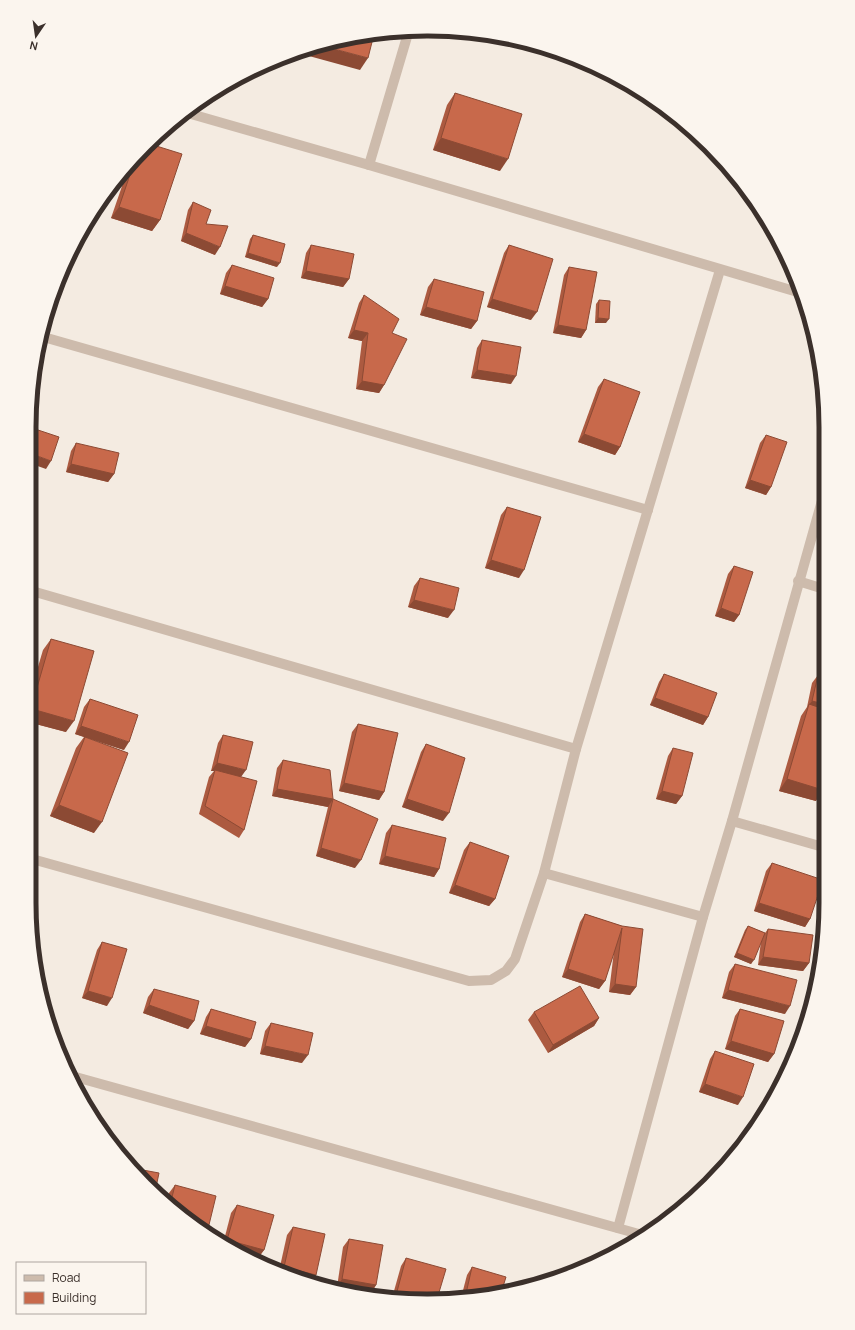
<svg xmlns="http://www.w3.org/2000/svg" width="855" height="1330" font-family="Manrope,sans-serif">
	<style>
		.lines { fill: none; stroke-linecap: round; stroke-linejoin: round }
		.street { stroke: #cdbbac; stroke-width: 10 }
		.wall { fill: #ac5a40 }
		.shaded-wall { fill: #8c4a34 }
		.building { fill: #c8694b; stroke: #8c4a34 }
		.rim { fill: none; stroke: #3b302b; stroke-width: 5 }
	</style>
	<rect width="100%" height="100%" fill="#f4ebe1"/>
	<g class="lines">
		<g class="street">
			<path d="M184,112L369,165L801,293"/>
			<path d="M369,165L409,30"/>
			<path d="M40,336L648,510"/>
			<path d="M798,581L824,589"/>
			<path d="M32,591L576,749"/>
			<path d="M732,821L823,847"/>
			<path d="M32,859L469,981L491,980L506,971L515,959L544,873L576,749L720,270"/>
			<path d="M544,873L703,917"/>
			<path d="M72,1076L646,1236"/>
			<path d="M618,1228L703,917L732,821L825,490"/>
		</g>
	</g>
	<g class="wall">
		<path d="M455,93L500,171L433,150L447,105Z"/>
		<path d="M150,144L160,220L152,231L111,218L130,163Z"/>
		<path d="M193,202L206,224L215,255L181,241L188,210Z"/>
		<path d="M253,235L277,267L245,257L250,239Z"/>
		<path d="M311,245L349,279L343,287L301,278L306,253Z"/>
		<path d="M509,245L531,320L487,307L504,253Z"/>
		<path d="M232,265L268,299L262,307L220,294L226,273Z"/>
		<path d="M569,267L586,330L581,338L553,333L564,275Z"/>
		<path d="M434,279L477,321L471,329L420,315L428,287Z"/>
		<path d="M364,295L392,333L384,385L379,393L356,389L362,341L348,338L359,303Z"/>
		<path d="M599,300L606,323H595L596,304Z"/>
		<path d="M482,340L511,384L471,378L477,348Z"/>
		<path d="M604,379L620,447L615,455L578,442L598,387Z"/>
		<path d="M766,435L771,487L766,495L745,488L760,443Z"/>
		<path d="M76,443L114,474L108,482L66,472L71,451Z"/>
		<path d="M507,507L519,578L485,568L501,515Z"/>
		<path d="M734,566L739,615L734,622L715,616L728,574Z"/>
		<path d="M420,578L448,618L408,607L414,586Z"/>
		<path d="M51,639L66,732L32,723V687L43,650Z"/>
		<path d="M664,674L708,717L703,725L650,705L659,682Z"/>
		<path d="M818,675L816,801L779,791L801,716L807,707L812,683Z"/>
		<path d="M90,699L124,750L87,738L94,833L50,816L76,748L84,737L75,734L84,707Z"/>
		<path d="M358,724L384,792L379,800L339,791L352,732Z"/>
		<path d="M223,735L241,777L244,830L239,838L199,814L209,777L214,771H211L218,743Z"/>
		<path d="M426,744L443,821L402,807L421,752Z"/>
		<path d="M673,748L682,796L676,804L656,799L668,756Z"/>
		<path d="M283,760L333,799L355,868L316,856L328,807L272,796L277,768Z"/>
		<path d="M392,825L439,869L434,877L379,864L386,833Z"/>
		<path d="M470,842L495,899L489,906L449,893L464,850Z"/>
		<path d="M772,863L810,919L805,927L754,911L766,871Z"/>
		<path d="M585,914L622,926L636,987L630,995L609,992L614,951L605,981L599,989L562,977L580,922Z"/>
		<path d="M748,926L765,933L768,929L809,963L803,971L758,965L761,941L751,964L734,957L745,930Z"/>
		<path d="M102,942L107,1006L82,998L97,950Z"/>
		<path d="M735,964L785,1014L722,998L729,972Z"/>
		<path d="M154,989L194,1021L188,1029L143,1013L148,997Z"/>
		<path d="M211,1009L251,1039L245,1047L200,1034L206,1017Z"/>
		<path d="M740,1009L774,1054L768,1062L725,1049L735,1016Z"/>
		<path d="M534,1012L599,1018L594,1026L548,1053L528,1020Z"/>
		<path d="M271,1023L302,1063L260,1054L265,1031Z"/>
		<path d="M715,1051L738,1105L699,1092L710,1059Z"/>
		<path d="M175,1185L185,1219L167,1203L169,1193Z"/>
		<path d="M237,1205L264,1250L258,1258L228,1248L223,1244L231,1213Z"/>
		<path d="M293,1227L316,1275L311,1282L299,1280L279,1271L287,1235Z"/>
		<path d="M349,1239L376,1285L371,1293L337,1287L343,1247Z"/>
		<path d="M406,1258L402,1300L392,1298L401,1266Z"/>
		<path d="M472,1267L479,1298H461L467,1275Z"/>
	</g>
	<g class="shaded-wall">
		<path d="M319,45L368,58L360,70L298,53Z"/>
		<path d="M441,138L508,159L500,171L433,150Z"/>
		<path d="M119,207L160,220L152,231L111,218Z"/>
		<path d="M186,233L220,247L215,255L181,241Z"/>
		<path d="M248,253L280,263L277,267L245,257Z"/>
		<path d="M306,271L349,279L343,287L301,278Z"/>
		<path d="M225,286L268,299L262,307L220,294Z"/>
		<path d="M492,299L537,312L531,320L487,307Z"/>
		<path d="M426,307L477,321L471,329L420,315Z"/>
		<path d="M598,318L609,319L606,323H595Z"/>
		<path d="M558,325L586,330L581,338L553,333Z"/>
		<path d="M354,330L368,333L362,341L348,338Z"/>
		<path d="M477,370L516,376L511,384L471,378Z"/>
		<path d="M362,381L384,385L379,393L356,389Z"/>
		<path d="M584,434L620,447L615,455L578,442Z"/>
		<path d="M32,454L51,461L46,469L32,464Z"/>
		<path d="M71,464L114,474L108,482L66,472Z"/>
		<path d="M750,480L771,487L766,495L745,488Z"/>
		<path d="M491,560L524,570L519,578L485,568Z"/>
		<path d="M414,600L454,610L448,618L408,607Z"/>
		<path d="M721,608L739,615L734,622L715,616Z"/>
		<path d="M655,698L708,717L703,725L650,705Z"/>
		<path d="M812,701L824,704V713L808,706Z"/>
		<path d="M32,709L74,721L66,732L32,723Z"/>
		<path d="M81,726L129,742L124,750L75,734Z"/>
		<path d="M217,763L246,770L241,777L215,770L214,771H211Z"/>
		<path d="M787,779L823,790V791L816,801L779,791Z"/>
		<path d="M344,783L384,792L379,800L339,791Z"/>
		<path d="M277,789L333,799L328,807L272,796Z"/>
		<path d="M662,791L682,796L676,804L656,799Z"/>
		<path d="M407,799L449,813L443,821L402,807Z"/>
		<path d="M59,805L102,822L94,833L50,816Z"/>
		<path d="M321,848L361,860L355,868L316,856Z"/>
		<path d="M385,856L439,869L434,877L379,864Z"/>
		<path d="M455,885L495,899L489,906L449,893Z"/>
		<path d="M759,903L810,919L805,927L754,911Z"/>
		<path d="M737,953L754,960L751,964L734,957Z"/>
		<path d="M763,957L809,963L803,971L758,965Z"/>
		<path d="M568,969L605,981L599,989L562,977Z"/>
		<path d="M615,984L636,987L630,995L609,992Z"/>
		<path d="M728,990L790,1006L785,1014L722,998Z"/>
		<path d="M88,991L112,998L107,1006L82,998Z"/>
		<path d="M149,1005L194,1021L188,1029L143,1013Z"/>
		<path d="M599,1018L594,1026L548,1053L553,1045Z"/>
		<path d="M206,1026L251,1039L245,1047L200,1034Z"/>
		<path d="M731,1041L774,1054L768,1062L725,1049Z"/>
		<path d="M265,1046L308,1055L302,1063L260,1054Z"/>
		<path d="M705,1084L743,1097L738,1105L699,1092Z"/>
		<path d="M227,1240L264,1250L258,1258L240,1253L228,1248L224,1245Z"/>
		<path d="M284,1267L316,1275L311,1282L299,1280L280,1271Z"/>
		<path d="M342,1279L376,1285L371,1293L337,1287Z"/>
	</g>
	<g class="building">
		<path d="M374,34L368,58L319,45L324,43Z"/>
		<path d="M455,93L522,114L508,159L441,138Z"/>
		<path d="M150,144L182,154L160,220L119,207L136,157Z"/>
		<path d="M193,202L211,210L206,224L228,226L220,247L186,233Z"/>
		<path d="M253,235L285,244L280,263L248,253Z"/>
		<path d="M311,245L354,254L349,279L306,271Z"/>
		<path d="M509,245L553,259L537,312L492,299Z"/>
		<path d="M232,265L274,278L268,299L225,286Z"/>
		<path d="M569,267L597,272L586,330L558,325Z"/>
		<path d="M434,279L484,292L477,321L426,307Z"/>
		<path d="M364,295L399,319L392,333L407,339L384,385L362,381L368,333L354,330Z"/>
		<path d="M599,300L610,301L609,319L598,318Z"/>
		<path d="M482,340L521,347L516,376L477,370Z"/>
		<path d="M604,379L640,392L620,447L584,434Z"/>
		<path d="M32,428L59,437L51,461L32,454Z"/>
		<path d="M766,435L787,442L771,487L750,480Z"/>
		<path d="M76,443L119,453L114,474L71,464Z"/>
		<path d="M507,507L541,517L524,570L491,560Z"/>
		<path d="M734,566L753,572L739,615L721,608Z"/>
		<path d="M420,578L459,588L454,610L414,600Z"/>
		<path d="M51,639L94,651L74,721L32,709V705Z"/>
		<path d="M664,674L717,693L708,717L655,698Z"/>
		<path d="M818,675L824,676V704L812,701Z"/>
		<path d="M90,699L138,715L129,742L81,726Z"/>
		<path d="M809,704L824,709L823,790L787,779Z"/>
		<path d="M358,724L398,733L384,792L344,783Z"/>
		<path d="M223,735L253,742L246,770L217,763Z"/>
		<path d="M85,737L128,753L102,822L59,805Z"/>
		<path d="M426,744L465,758L449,813L407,799Z"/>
		<path d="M673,748L693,753L682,796L662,791Z"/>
		<path d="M283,760L330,770L333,799L378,819L361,860L321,848L333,799L277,789Z"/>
		<path d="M215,770L257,781L244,830L205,806Z"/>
		<path d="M392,825L446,838L439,869L385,856Z"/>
		<path d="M470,842L509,856L495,899L455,885Z"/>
		<path d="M772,863L823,880L810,919L759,903Z"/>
		<path d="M585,914L622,926L643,929L636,987L615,984L622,928L605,981L568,969Z"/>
		<path d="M748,926L765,933L754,960L737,953Z"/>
		<path d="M768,929L813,935L809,963L763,957Z"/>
		<path d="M102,942L127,949L112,998L88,991Z"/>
		<path d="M735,964L797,980L790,1006L728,990Z"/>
		<path d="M580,986L599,1018L553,1045L534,1012Z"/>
		<path d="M154,989L199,1001L194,1021L149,1005Z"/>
		<path d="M211,1009L256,1022L251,1039L206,1026Z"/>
		<path d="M740,1009L784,1021L774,1054L731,1041Z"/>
		<path d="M271,1023L313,1033L308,1055L265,1046Z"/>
		<path d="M715,1051L754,1064L743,1097L705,1084Z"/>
		<path d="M132,1168L159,1173L155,1192L146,1184Z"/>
		<path d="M175,1185L216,1196L207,1233L185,1219L170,1205Z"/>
		<path d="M237,1205L274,1215L264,1250L227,1240Z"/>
		<path d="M293,1227L325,1234L316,1275L284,1267Z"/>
		<path d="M349,1239L383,1245L376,1285L342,1279Z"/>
		<path d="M406,1258L446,1269L437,1299L402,1300L395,1299Z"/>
		<path d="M472,1267L506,1277L501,1293L479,1298H465Z"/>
	</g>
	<path d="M0 0H855V1330H0ZM427 36H428A391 391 0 0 1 819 427V903A391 391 0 0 1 428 1294H427A391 391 0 0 1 36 903V427A391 391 0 0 1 427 36Z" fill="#fbf5ee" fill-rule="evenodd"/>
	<path class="rim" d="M427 36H428A391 391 0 0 1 819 427V903A391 391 0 0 1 428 1294H427A391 391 0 0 1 36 903V427A391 391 0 0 1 427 36Z"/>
	<rect x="16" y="1262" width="130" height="52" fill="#fbf5ee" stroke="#aea6a0"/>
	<rect x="24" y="1275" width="20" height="6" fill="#cdbbac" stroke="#aea6a0"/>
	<text x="52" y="1282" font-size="12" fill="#3b302b">Road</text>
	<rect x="24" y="1292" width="20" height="12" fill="#c8694b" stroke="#aea6a0"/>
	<text x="52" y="1302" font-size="12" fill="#3b302b">Building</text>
	<g transform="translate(36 36) rotate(193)" stroke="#fbf5ee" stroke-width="3" paint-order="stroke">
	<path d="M0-3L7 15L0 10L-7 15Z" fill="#3b302b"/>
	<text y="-6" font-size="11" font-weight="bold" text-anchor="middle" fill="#3b302b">N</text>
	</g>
</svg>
